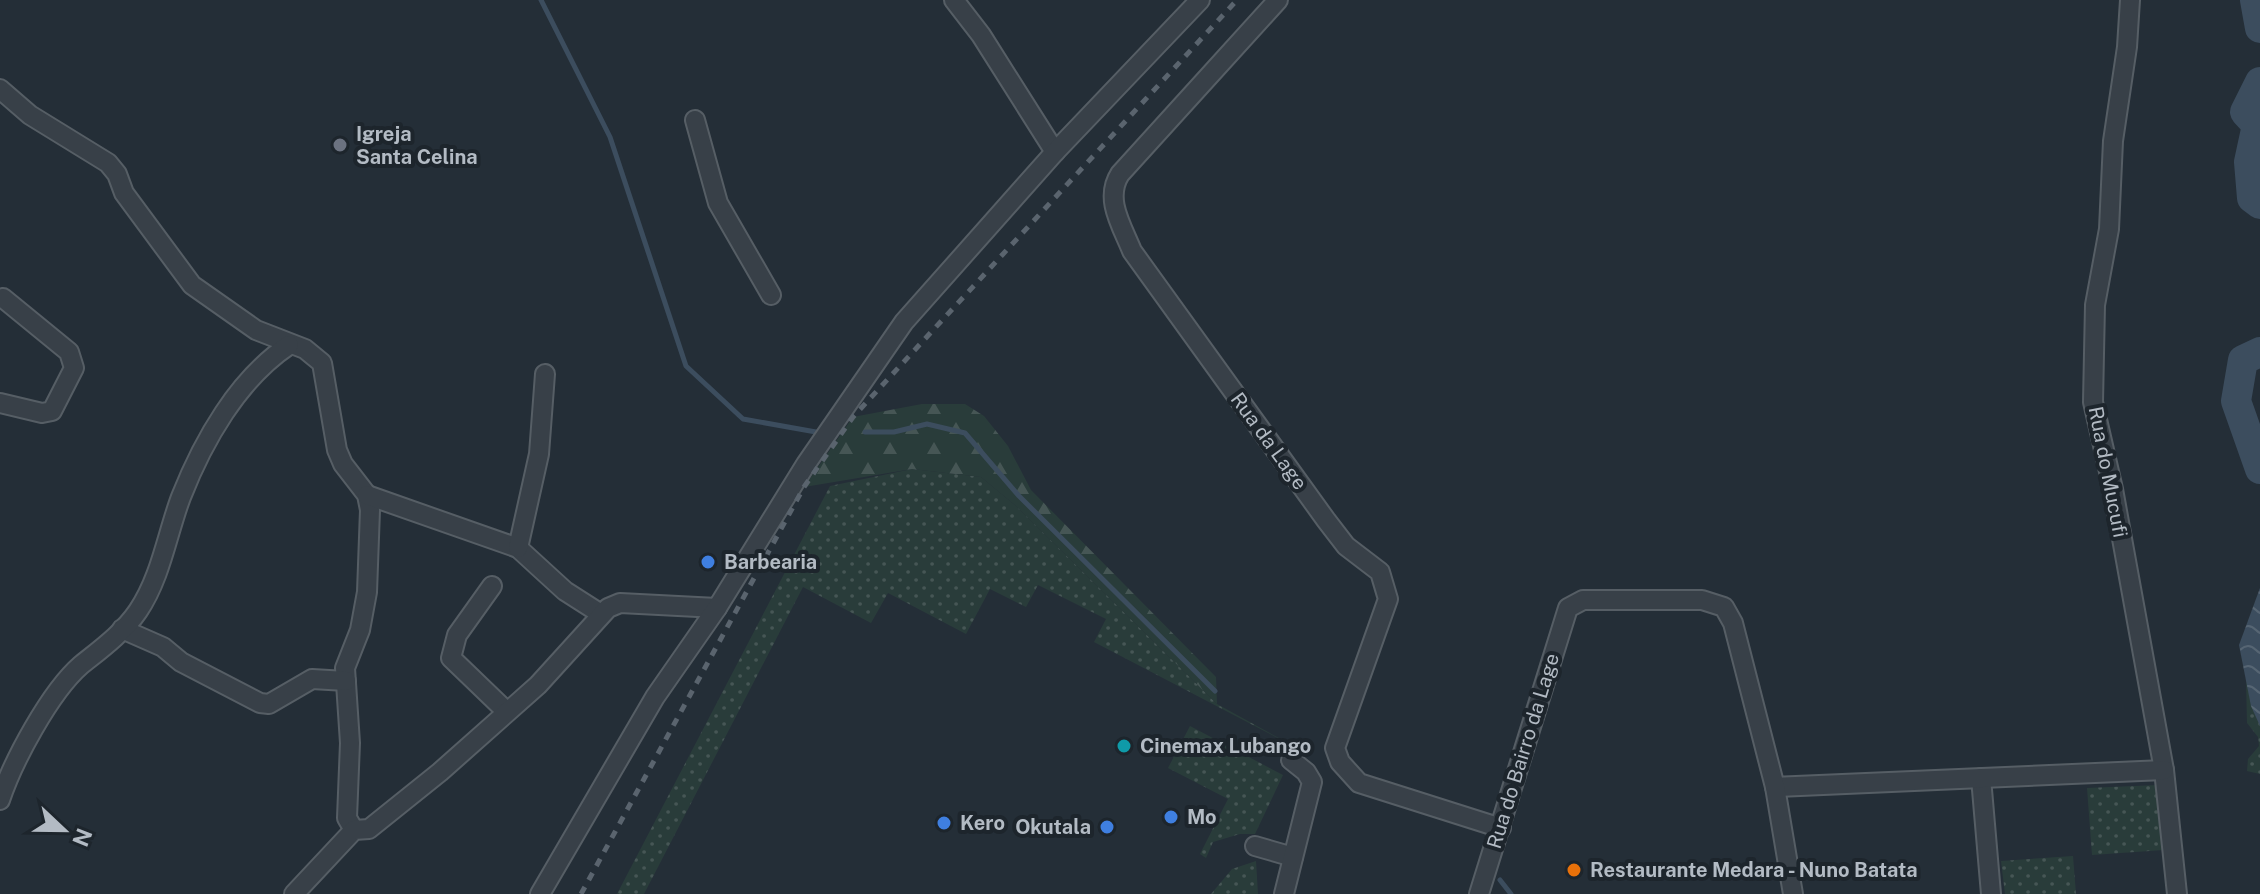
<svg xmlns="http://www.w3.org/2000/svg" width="2260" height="894" font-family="'Public Sans',sans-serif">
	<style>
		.green { fill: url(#green-dots) }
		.forest { fill: url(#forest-firs) }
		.water { fill: url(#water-waves) }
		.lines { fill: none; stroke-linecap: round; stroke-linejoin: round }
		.stream { stroke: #3c4d5e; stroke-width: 5 }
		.river { stroke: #3c4d5e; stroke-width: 30 }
		.minor-casing { stroke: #565e65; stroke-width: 22 }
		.minor { stroke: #384048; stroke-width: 18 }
		.rail { stroke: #5a646e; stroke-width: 5; stroke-dasharray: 8 8; stroke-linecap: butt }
		.worship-dot { fill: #6b7280; stroke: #1d252c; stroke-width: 3 }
		.shop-dot { fill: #3f7fe0; stroke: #1d252c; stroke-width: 3 }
		.culture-dot { fill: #0f9aa8; stroke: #1d252c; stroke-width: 3 }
		.food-dot { fill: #e8710a; stroke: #1d252c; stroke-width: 3 }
		.labels { text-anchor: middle; stroke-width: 8; stroke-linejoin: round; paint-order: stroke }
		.poi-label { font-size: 20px; font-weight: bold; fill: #b3bbc4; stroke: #1d252c; text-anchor: start }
		.street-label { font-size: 20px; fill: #b3bbc4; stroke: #1d252c }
	</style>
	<defs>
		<pattern id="green-dots" width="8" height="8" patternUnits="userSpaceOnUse" patternTransform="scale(2)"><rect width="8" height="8" fill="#293c3a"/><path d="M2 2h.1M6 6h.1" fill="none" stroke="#465655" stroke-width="1.8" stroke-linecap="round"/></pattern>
		<pattern id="forest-firs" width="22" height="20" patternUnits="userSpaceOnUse" patternTransform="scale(2)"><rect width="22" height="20" fill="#293c3a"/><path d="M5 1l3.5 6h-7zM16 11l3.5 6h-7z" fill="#465655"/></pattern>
		<pattern id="water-waves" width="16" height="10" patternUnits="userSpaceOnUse" patternTransform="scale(2)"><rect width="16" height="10" fill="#3c4d5e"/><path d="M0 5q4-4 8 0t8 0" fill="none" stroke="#566573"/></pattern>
	</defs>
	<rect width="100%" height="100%" fill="#242e37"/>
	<g class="green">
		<path d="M912,469L981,477L1016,506L1217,704L1297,748L1094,642L1106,619L1038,585L1026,607L990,589L966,634L888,593L871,623L803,587L644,894H617L830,486Z"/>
		<path d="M2246,680L2260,726V774L2247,771L2248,759L2259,746L2258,737L2247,723Z"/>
		<path d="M1190,726L1283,775L1255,834H1240L1213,842L1206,858L1200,854L1228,799L1168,768Z"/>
		<path d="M2158,785L2164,850L2092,855L2087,788Z"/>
		<path d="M2073,856L2076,894H2005L2001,861Z"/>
		<path d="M1256,861L1258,894H1211L1232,869Z"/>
	</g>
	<path class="forest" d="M922,404H965L984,416L1008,446L1031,490L1216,677L1217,704L1016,506L981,477L912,469L804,487L853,417Z"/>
	<path class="water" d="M2260,588V726L2251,706L2239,645Z"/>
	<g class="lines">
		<g class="stream">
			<path d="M541,0L610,137L686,366L743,419L816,432"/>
			<path d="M865,432H894L927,424L965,433L1019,496L1215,691"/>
			<path d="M1500,880L1511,894"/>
		</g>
		<g class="river">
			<path d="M2255,0L2260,28"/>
			<path d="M2260,82L2245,112L2257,125L2249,162L2252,198L2260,204"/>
			<path d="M2260,352L2243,360L2236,401L2260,469"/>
		</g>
		<g class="minor-casing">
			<g id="minor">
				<path d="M954,0L981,35L1055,152"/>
				<path d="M1278,0L1120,174C1104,199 1122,226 1132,251L1326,520L1346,546L1380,572L1388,599L1335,748L1340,762L1359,783L1501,828"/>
				<path d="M2130,0L2127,47L2113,141L2109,229L2095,305L2093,402L2113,489L2164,770L2177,894"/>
				<path d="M0,89L30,115L108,163L117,174L124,193L192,285L256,330L305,349L322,363L337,450L343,464L367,495L370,510L367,592L360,630L345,668L350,743L347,818L354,830"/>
				<path d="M695,120L718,203L771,295"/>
				<path d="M0,403L42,413L52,411L74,368L69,352L3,298"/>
				<path d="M367,495L518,548L565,591L601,614"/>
				<path d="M518,548L539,454L545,374"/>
				<path d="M492,586L457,635L451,658L506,711"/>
				<path d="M122,629L163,647L181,662L260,703L269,704L312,679L346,681"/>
				<path d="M1981,778L1991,894"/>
				<path d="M1775,787L2164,770"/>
				<path d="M0,800C13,761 50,692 81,665C101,649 123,633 138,611C161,577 167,534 181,497C203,441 238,379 289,345"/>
				<path d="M1255,846L1293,857"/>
				<path d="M294,894L354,830L369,829L440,772L538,685L608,608L620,603L717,608"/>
				<path d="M540,894L655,697L717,608L806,464L904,322L1055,152L1200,0"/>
				<path d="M1284,894L1312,782L1306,772L1291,760"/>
				<path d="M1479,894L1568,608L1583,600H1702L1724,607L1733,623L1775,787L1793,894"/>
			</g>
		</g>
		<use href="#minor" class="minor"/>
		<path class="rail" d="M581,894L804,487L853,417L1237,0"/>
	</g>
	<circle class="worship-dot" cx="340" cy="145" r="8"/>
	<g class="shop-dot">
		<circle cx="708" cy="562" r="8"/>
		<circle cx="1171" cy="817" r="8"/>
		<circle cx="944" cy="823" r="8"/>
		<circle cx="1107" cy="827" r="8"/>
	</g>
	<circle class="culture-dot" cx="1124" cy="746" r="8"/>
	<circle class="food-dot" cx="1574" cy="870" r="8"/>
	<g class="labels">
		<g class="poi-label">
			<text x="356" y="141">Igreja<tspan x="356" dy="23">Santa Celina</tspan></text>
			<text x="724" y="569">Barbearia</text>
			<text x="1140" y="753">Cinemax Lubango</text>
			<text x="1187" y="824">Mo</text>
			<text x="960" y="830">Kero</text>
			<text x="1091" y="834" text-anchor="end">Okutala</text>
			<text x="1590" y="877">Restaurante Medara - Nuno Batata</text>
		</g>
		<g class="street-label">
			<text transform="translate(1269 441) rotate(54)" y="7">Rua da Lage</text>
			<text transform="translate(2108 472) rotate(79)" y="7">Rua do Mucufi</text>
			<text transform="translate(1523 751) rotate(-73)" y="7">Rua do Bairro da Lage</text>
		</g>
	</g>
	<g transform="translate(64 830) rotate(112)" stroke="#1d252c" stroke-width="6" paint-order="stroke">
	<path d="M0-6L14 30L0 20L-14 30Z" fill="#b3bbc4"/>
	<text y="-12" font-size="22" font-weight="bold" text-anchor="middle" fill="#b3bbc4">N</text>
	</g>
</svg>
